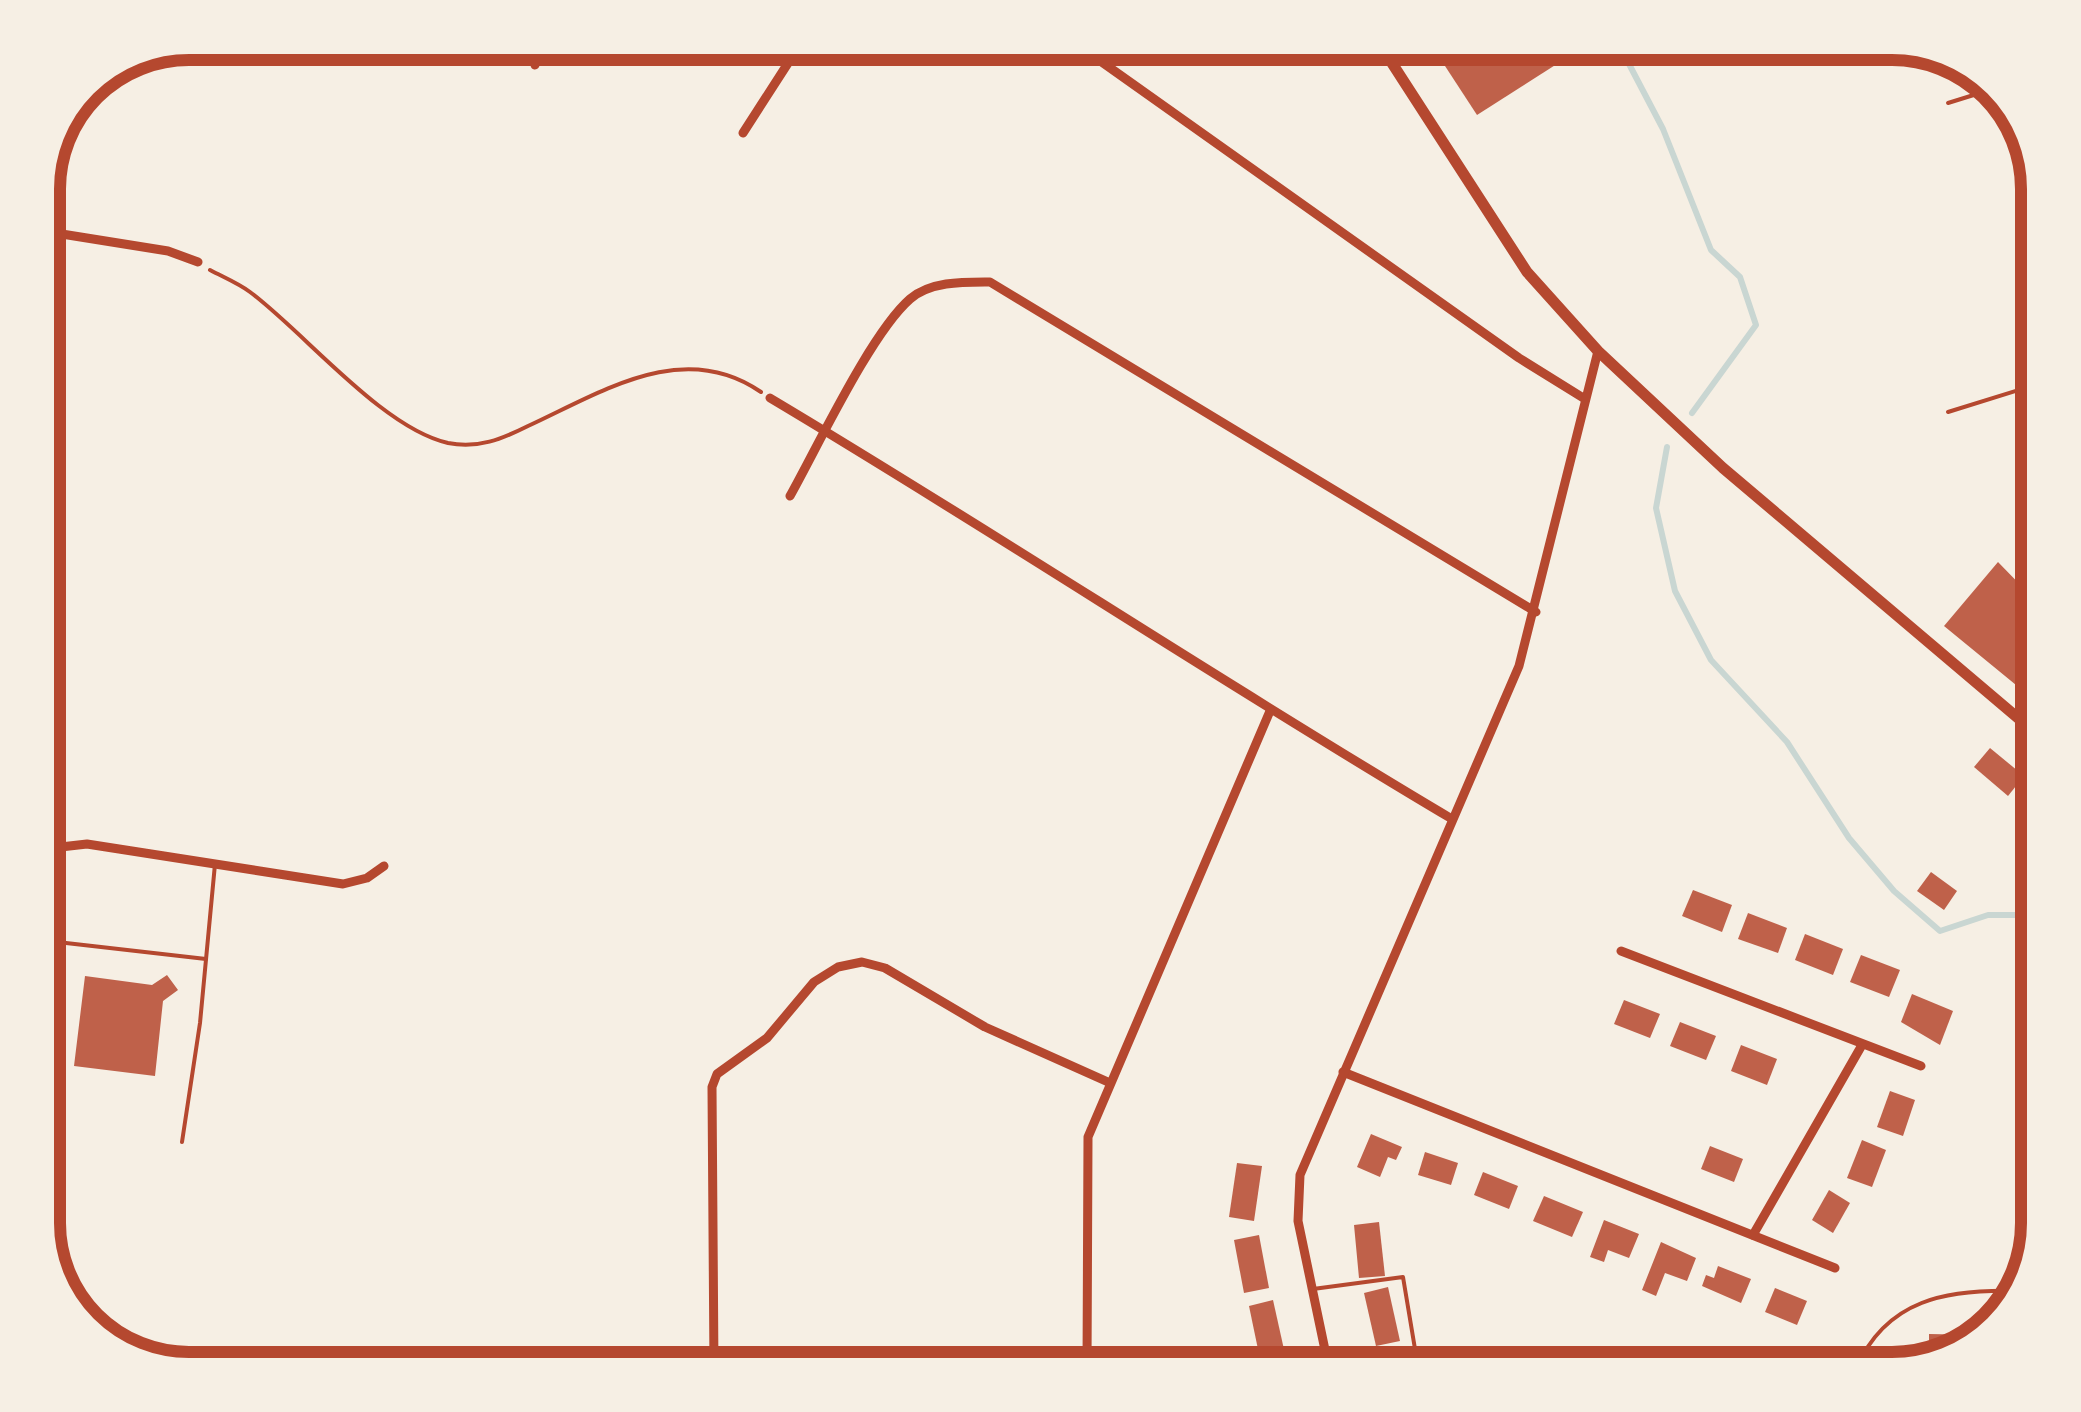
<svg xmlns="http://www.w3.org/2000/svg" width="2081" height="1412" font-family="'Asap Condensed',sans-serif">
	<style>
		.lines { fill: none; stroke-linecap: round; stroke-linejoin: round }
		.stream { stroke: #c9d6d2; stroke-width: 6 }
		.building { fill: #bf614a }
		.path { stroke: #b5482f; stroke-width: 4 }
		.service { stroke: #b5482f; stroke-width: 4 }
		.minor { stroke: #b5482f; stroke-width: 9 }
		.tertiary { stroke: #b5482f; stroke-width: 11 }
		.rim { fill: none; stroke: #b5482f; stroke-width: 12 }
	</style>
	<rect width="100%" height="100%" fill="#f6efe4"/>
	<g class="lines">
		<g class="stream">
			<path d="M1618,43L1663,129L1711,250L1740,277L1756,325L1692,413"/>
			<path d="M1667,447L1656,508L1675,591L1711,660L1787,742L1849,838L1894,891L1940,931L1988,915H2038"/>
		</g>
	</g>
	<g class="building">
		<path d="M1430,43H1548L1560,62L1477,115Z"/>
		<path d="M1998,562L2036,601L2038,599V703L1944,626Z"/>
		<path d="M1990,748L2024,776L2008,796L1974,767Z"/>
		<path d="M1931,872L1957,891L1944,910L1917,891Z"/>
		<path d="M1693,890L1732,905L1722,932L1682,916Z"/>
		<path d="M1748,913L1787,928L1778,953L1738,939Z"/>
		<path d="M1805,934L1843,949L1833,975L1795,960Z"/>
		<path d="M1861,955L1900,970L1889,997L1850,982Z"/>
		<path d="M167,975L178,990L163,1001L155,1076L74,1066L85,976L152,985Z"/>
		<path d="M1912,994L1953,1011L1940,1045L1901,1022Z"/>
		<path d="M1624,1000L1660,1014L1650,1038L1614,1024Z"/>
		<path d="M1680,1022L1716,1036L1706,1060L1670,1046Z"/>
		<path d="M1741,1045L1777,1059L1767,1085L1731,1071Z"/>
		<path d="M1890,1091L1915,1100L1903,1136L1877,1127Z"/>
		<path d="M1371,1134L1402,1147L1396,1160L1388,1157L1380,1177L1357,1167Z"/>
		<path d="M1862,1140L1886,1150L1872,1187L1847,1178Z"/>
		<path d="M1710,1146L1743,1159L1734,1182L1701,1169Z"/>
		<path d="M1425,1152L1458,1163L1451,1185L1418,1175Z"/>
		<path d="M1237,1163L1262,1166L1254,1221L1229,1217Z"/>
		<path d="M1483,1172L1518,1186L1509,1209L1474,1195Z"/>
		<path d="M1829,1190L1850,1203L1833,1233L1812,1220Z"/>
		<path d="M1544,1196L1583,1212L1572,1237L1533,1221Z"/>
		<path d="M1604,1220L1639,1234L1629,1258L1608,1250L1604,1262L1590,1257Z"/>
		<path d="M1379,1222L1385,1276L1359,1278L1354,1225Z"/>
		<path d="M1259,1235L1269,1288L1244,1293L1234,1240Z"/>
		<path d="M1661,1242L1696,1258L1687,1281L1665,1273L1656,1296L1642,1290Z"/>
		<path d="M1718,1266L1751,1279L1741,1303L1702,1286L1706,1275L1714,1278Z"/>
		<path d="M1388,1287L1400,1341L1376,1346L1364,1293Z"/>
		<path d="M1775,1288L1807,1301L1797,1325L1765,1312Z"/>
		<path d="M1273,1300L1285,1354L1260,1359L1249,1306Z"/>
		<path d="M1929,1334L1981,1335L1965,1350L1929,1360Z"/>
	</g>
	<g class="lines">
		<path class="path" d="M210,270C223,277 238,283 250,292C305,333 382,428 448,443C478,449 502,439 528,426C602,392 683,338 761,392"/>
		<g class="service">
			<path d="M1948,103L1993,89"/>
			<path d="M1948,412L2038,384"/>
			<path d="M2038,826L2028,841L2038,851"/>
			<path d="M66,943L206,959"/>
			<path d="M182,1142L200,1023L215,864"/>
			<path d="M1313,1289L1403,1277L1416,1355L1342,1369"/>
			<path d="M1856,1369C1886,1299 1947,1289 2018,1291"/>
		</g>
		<g class="minor">
			<path d="M1075,43L1519,358L1585,399"/>
			<path d="M535,65L543,43"/>
			<path d="M743,133L801,43"/>
			<path d="M43,231L168,251L198,262"/>
			<path d="M770,398C1000,535 1222,683 1452,819"/>
			<path d="M790,496C818,446 871,333 910,299C931,281 964,282 990,282L1536,612"/>
			<path d="M43,849L87,844L343,884L367,878L384,866"/>
			<path d="M1621,951L1921,1066"/>
			<path d="M1343,1072L1835,1268"/>
			<path d="M1753,1235L1862,1045"/>
			<path d="M714,1369L712,1087L717,1074L767,1038L814,982L838,967L862,962L885,968L985,1027L1108,1082"/>
			<path d="M1087,1369L1088,1137L1270,711"/>
			<path d="M1329,1369L1298,1221L1300,1175L1519,666L1598,351"/>
		</g>
		<path class="tertiary" d="M1379,43L1527,272L1598,351L1723,468L2038,735"/>
	</g>
	<path d="M0 0H2081V1412H0ZM189 60H1892A129 129 0 0 1 2021 189V1223A129 129 0 0 1 1892 1352H189A129 129 0 0 1 60 1223V189A129 129 0 0 1 189 60Z" fill="#f6efe4" fill-rule="evenodd"/>
	<path class="rim" d="M189 60H1892A129 129 0 0 1 2021 189V1223A129 129 0 0 1 1892 1352H189A129 129 0 0 1 60 1223V189A129 129 0 0 1 189 60Z"/>
</svg>
